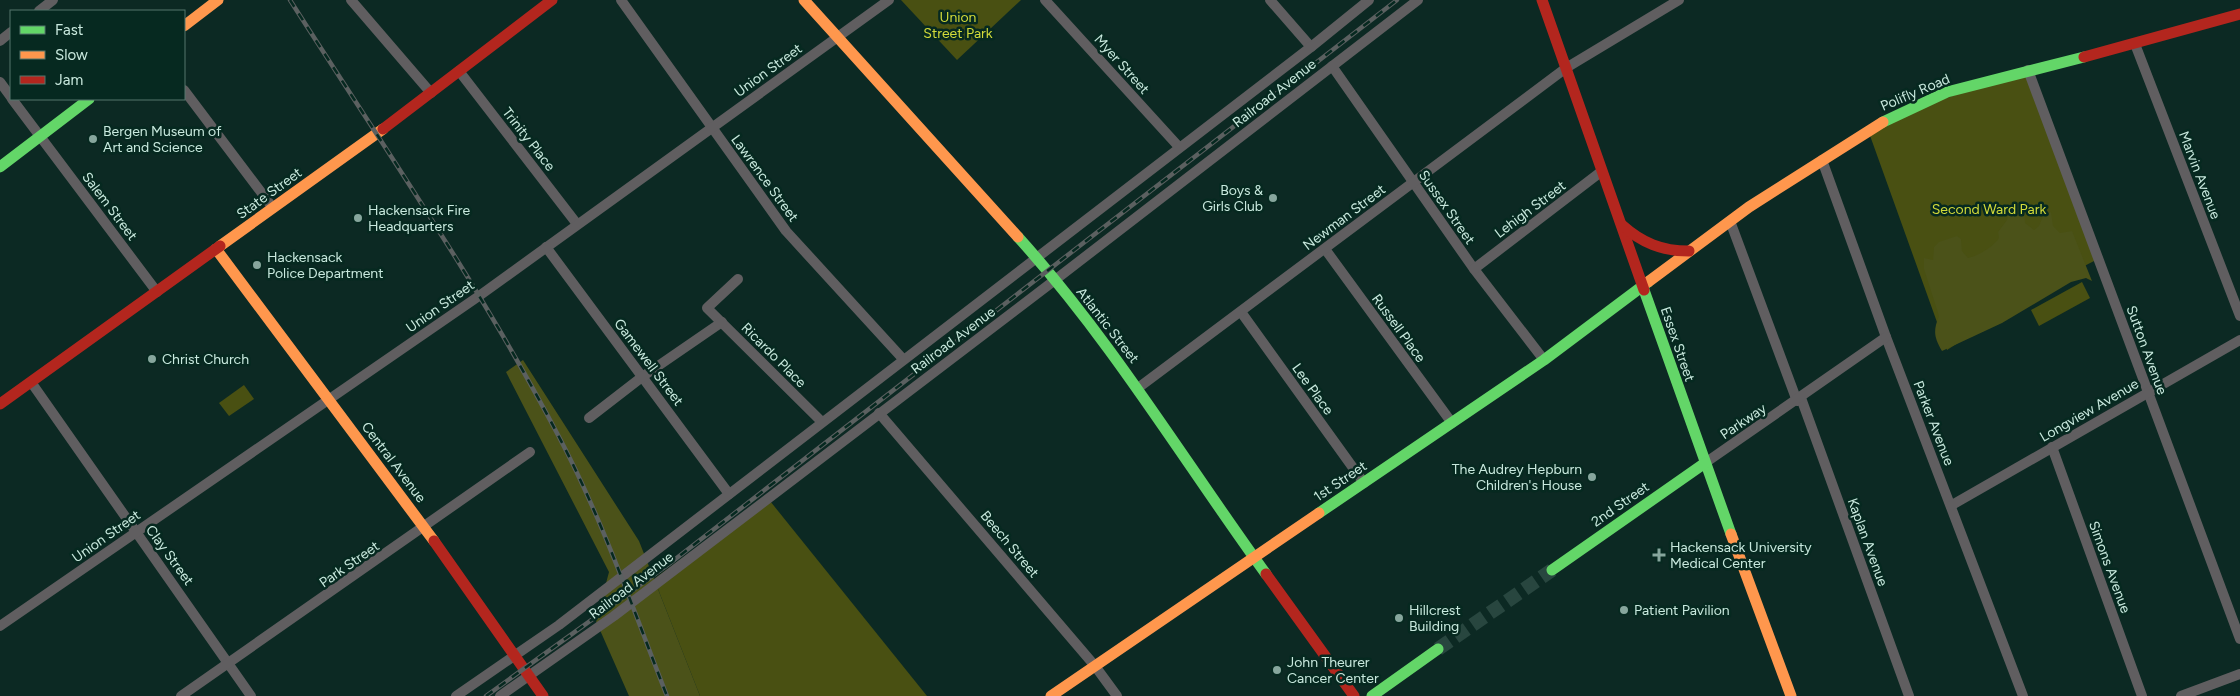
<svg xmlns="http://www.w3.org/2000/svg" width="2240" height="696" font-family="Figtree,sans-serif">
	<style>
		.green { fill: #495012 }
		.forest { fill: #4b5219 }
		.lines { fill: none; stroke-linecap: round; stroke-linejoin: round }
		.secondary-tunnel { stroke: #28463f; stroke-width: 14; stroke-dasharray: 14 7; stroke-linecap: butt }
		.street { stroke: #605e60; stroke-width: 10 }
		.fast { stroke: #63d668; stroke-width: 11 }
		.slow { stroke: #ff974d; stroke-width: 11 }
		.jam { stroke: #b3261e; stroke-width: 11 }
		.rail-casing { stroke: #5b6060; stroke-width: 4.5 }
		.rail { stroke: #062920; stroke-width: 2.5; stroke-dasharray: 8; stroke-linecap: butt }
		.poi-dot { fill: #87a69d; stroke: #062920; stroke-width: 2 }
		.labels { text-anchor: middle; stroke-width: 5; stroke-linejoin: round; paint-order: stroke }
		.park-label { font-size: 14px; fill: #d3db3a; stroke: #062920 }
		.street-label { font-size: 14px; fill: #c9e9de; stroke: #062920 }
		.poi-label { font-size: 14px; fill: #c9e9de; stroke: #062920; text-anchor: start }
	</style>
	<rect width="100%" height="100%" fill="#0c2923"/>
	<g class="green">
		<path d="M901,0H1021L957,60Z"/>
		<path d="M2028,70L2098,259L2053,282L1947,350L1868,130L1890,117Z"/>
		<path d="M2082,282L2090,298L2039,326L2031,310Z"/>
		<path d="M244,385L254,399L229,416L219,403Z"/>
		<path d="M766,496L927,696H700L654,579Z"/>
	</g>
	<g class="forest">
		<path d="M2015,204H2024L2025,223L2034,230L2039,226L2043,216L2051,212L2053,226L2060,233L2072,231L2092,281L2086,278L2071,282L2002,323L1942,351C1934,337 1933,331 1939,316L1924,269V258L1933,260L1934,247L1939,242L1957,236L1961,239L1962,251L1968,258C1978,256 1993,247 1999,238L1998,232L2007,220L2009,208Z"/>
		<path d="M523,360L639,541L700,696H629L596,621L609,572L506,372Z"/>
	</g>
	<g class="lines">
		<path class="secondary-tunnel" d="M1438,649L1552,570"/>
		<g class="street">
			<path d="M351,0L431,93"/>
			<path d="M621,0L786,231L903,359"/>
			<path d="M1045,0L1179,147"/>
			<path d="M1270,0L1311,47"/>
			<path d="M39,11L53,0"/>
			<path d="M0,41L11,32"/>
			<path d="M2135,44L2240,316"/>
			<path d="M1332,66L1474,269L1544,360"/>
			<path d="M2028,70L2240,639"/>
			<path d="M459,71L577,224"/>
			<path d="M0,82L11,97"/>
			<path d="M184,90L273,208"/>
			<path d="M12,99L157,292"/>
			<path d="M1822,160L1886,337L2023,696"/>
			<path d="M1730,221L1797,401"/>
			<path d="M546,247L729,494"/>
			<path d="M1325,249L1452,423"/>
			<path d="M1474,269L1602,171"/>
			<path d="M738,279L707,308L822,422"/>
			<path d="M1241,312L1364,483"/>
			<path d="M31,382L251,696"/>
			<path d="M1138,388L1566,68L1679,0"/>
			<path d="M1801,398L1909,696"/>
			<path d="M879,413L1095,666L1117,696"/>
			<path d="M589,418L642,377L722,322"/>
			<path d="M2052,447L2142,696"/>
			<path d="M1705,463L1886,337"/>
			<path d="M1952,505L2240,340"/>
			<path d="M0,626L479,296L889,0"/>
			<path d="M181,696L530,452"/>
			<path d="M456,696L559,625L1311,47L1369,0"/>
			<path d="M500,696L614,616L1055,280L1418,0"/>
			<path d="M2181,696L2240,674"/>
		</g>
		<g class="fast">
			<path d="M1883,122L1947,92L2084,57"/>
			<path d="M0,167L89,99"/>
			<path d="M1018,237C1112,341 1184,461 1266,574"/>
			<path d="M1644,290L1731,534"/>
			<path d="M1319,513L1544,360L1648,282"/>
			<path d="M1552,570L1705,463"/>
			<path d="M1372,696L1438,649"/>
		</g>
		<g class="slow">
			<path d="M804,0L1018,237"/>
			<path d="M184,26L218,0"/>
			<path d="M220,246L383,129"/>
			<path d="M216,249L434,541"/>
			<path d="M1648,282L1749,207L1883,122"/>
			<path d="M1731,534L1791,696"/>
			<path d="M1051,696L1319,513"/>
		</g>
		<g class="jam">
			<path d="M1542,0L1644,290"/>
			<path d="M2084,57L2240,14"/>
			<path d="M383,129L552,0"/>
			<path d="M1622,225C1642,243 1662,251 1689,251"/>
			<path d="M0,404L220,246"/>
			<path d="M434,541L543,696"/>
			<path d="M1266,574L1354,696"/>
		</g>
		<g class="rail-casing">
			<g id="rail">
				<path d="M290,0C381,143 479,284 558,435C602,518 633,609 667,696"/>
				<path d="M486,696L669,564L1397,0"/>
			</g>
		</g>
		<use href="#rail" class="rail"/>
	</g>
	<g class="poi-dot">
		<circle cx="93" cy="139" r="5"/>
		<circle cx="1273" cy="198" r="5"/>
		<circle cx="358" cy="218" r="5"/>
		<circle cx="257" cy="265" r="5"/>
		<circle cx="152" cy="359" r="5"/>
		<circle cx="1592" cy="477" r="5"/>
		<path d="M1656.5 547.5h5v5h5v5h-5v5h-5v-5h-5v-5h5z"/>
		<circle cx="1624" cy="610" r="5"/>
		<circle cx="1399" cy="618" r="5"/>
		<circle cx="1277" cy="670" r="5"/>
	</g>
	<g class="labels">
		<g class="park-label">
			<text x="958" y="22">Union<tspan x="958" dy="16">Street Park</tspan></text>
			<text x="1989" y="214">Second Ward Park</text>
		</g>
		<g class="street-label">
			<text transform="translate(1122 64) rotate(48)" y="5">Myer Street</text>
			<text transform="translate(768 70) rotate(-36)" y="5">Union Street</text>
			<text transform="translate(1915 92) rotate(-23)" y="5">Polifly Road</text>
			<text transform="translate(1274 93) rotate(-38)" y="5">Railroad Avenue</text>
			<text transform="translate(529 139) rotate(52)" y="5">Trinity Place</text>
			<text transform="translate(2200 175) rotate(69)" y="5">Marvin Avenue</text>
			<text transform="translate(765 178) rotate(54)" y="5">Lawrence Street</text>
			<text transform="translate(269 193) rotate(-36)" y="5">State Street</text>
			<text transform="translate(110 206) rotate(53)" y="5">Salem Street</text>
			<text transform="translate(1447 207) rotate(55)" y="5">Sussex Street</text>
			<text transform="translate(1530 209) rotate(-37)" y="5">Lehigh Street</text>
			<text transform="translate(1344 217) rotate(-37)" y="5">Newman Street</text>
			<text transform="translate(440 306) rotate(-35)" y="5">Union Street</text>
			<text transform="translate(1108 325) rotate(52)" y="5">Atlantic Street</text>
			<text transform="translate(1399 328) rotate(54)" y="5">Russell Place</text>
			<text transform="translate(953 340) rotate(-37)" y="5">Railroad Avenue</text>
			<text transform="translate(1678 344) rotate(71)" y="5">Essex Street</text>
			<text transform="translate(2147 350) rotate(70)" y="5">Sutton Avenue</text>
			<text transform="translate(774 355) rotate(45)" y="5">Ricardo Place</text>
			<text transform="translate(649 362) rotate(53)" y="5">Gamewell Street</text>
			<text transform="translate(1313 389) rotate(54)" y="5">Lee Place</text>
			<text transform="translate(2089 410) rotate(-30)" y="5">Longview Avenue</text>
			<text transform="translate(1743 421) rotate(-34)" y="5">Parkway</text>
			<text transform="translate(1934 423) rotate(69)" y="5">Parker Avenue</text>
			<text transform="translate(394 462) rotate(53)" y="5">Central Avenue</text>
			<text transform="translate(1340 481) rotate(-34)" y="5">1st Street</text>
			<text transform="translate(1620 504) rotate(-35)" y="5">2nd Street</text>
			<text transform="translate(106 536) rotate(-35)" y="5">Union Street</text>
			<text transform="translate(1868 542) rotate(70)" y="5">Kaplan Avenue</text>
			<text transform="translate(1010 544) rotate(50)" y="5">Beech Street</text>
			<text transform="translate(170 555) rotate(54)" y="5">Clay Street</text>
			<text transform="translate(349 564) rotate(-35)" y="5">Park Street</text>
			<text transform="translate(2110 567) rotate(70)" y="5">Simons Avenue</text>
			<text transform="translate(631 585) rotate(-37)" y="5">Railroad Avenue</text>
		</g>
		<g class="poi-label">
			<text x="103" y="136">Bergen Museum of<tspan x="103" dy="16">Art and Science</tspan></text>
			<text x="1263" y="195" text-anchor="end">Boys &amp;<tspan x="1263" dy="16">Girls Club</tspan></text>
			<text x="368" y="215">Hackensack Fire<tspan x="368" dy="16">Headquarters</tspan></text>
			<text x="267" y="262">Hackensack<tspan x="267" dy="16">Police Department</tspan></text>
			<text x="162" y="364">Christ Church</text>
			<text x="1582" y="474" text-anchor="end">The Audrey Hepburn<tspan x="1582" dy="16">Children's House</tspan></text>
			<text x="1670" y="552">Hackensack University<tspan x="1670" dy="16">Medical Center</tspan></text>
			<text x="1409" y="615">Hillcrest<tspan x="1409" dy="16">Building</tspan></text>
			<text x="1634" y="615">Patient Pavilion</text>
			<text x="1287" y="667">John Theurer<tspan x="1287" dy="16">Cancer Center</tspan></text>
		</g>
	</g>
	<rect x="10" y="10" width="175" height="90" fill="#062920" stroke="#54766c"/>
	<rect x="20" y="26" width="25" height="8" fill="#63d668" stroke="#54766c"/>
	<text x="55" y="35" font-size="15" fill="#c9e9de">Fast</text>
	<rect x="20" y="51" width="25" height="8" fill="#ff974d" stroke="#54766c"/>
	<text x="55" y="60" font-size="15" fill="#c9e9de">Slow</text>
	<rect x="20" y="76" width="25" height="8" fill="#b3261e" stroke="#54766c"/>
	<text x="55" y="85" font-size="15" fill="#c9e9de">Jam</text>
</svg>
